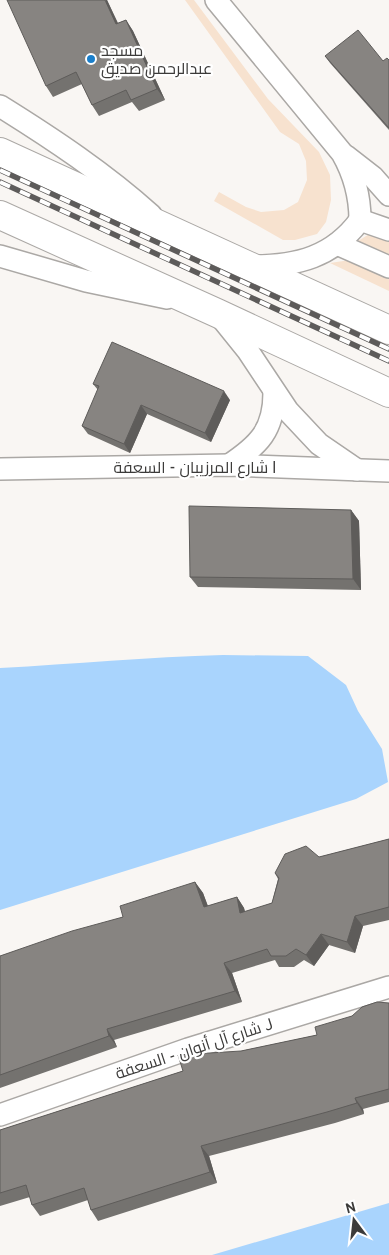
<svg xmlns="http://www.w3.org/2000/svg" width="389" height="1255" font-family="Overpass,Cairo,sans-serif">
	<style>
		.green { fill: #f7e2cf }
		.water { fill: #a9d4fd }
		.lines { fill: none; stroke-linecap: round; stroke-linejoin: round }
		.minor-casing { stroke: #aba8a5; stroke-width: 24 }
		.major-casing { stroke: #aba8a5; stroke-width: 30 }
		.minor { stroke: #fff; stroke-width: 21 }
		.major { stroke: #fff; stroke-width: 28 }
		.rail-casing { stroke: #5d5b5a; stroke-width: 5.5 }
		.rail { stroke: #fff; stroke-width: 4; stroke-dasharray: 11; stroke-linecap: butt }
		.wall { fill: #74726f }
		.shaded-wall { fill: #5e5c5a }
		.building { fill: #878481; stroke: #5e5c5a }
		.poi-dot { fill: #1a7fcb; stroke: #fff; stroke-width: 2 }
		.labels { text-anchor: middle; stroke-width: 4.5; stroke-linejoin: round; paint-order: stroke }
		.poi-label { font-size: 16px; fill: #3c3b3a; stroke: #fff; text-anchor: start }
		.street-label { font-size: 16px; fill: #3c3b3a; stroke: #fff }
	</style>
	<rect width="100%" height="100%" fill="#f9f6f3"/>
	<g class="green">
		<path d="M185,0H194L268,99L319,152L330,175L331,200L326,222L317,234L295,240H283L214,201L219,192L246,207L261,212L284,210L298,202L307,180L306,161L299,144L280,132Z"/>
		<path d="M371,233L389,240V255L358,241Z"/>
		<path d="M350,260L389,278V291L330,263Z"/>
	</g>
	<g class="water">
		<path d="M223,655L308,656L346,685L358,711L382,749L388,782L356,799L0,910V668C74,664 148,657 223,655Z"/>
		<path d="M389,1203V1255H212Z"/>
	</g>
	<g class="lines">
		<g class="minor-casing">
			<g id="minor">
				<path d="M216,0L342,153C354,174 360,195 360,220"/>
				<path d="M0,106C53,139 104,173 151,215"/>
				<path d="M346,156L373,177L389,195"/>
				<path d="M360,220L389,230"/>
				<path d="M337,244L389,267"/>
				<path d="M0,256L86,281L167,298"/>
				<path d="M253,266C297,266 333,257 360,220"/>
				<path d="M219,315L248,351L288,411L319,444L357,470"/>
				<path d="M229,465C259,445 274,430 274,393"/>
				<path d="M0,469L229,465L389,471"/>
				<path d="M0,1115L188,1049L389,987"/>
			</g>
		</g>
		<g class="major-casing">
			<g id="major">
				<path d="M0,152L389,330"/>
				<path d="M0,215L217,313L389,393"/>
			</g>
		</g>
		<use href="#minor" class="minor"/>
		<use href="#major" class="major"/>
		<g class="rail-casing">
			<g id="rail">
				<path d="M0,170L389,349"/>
				<path d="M0,182L389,361"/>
			</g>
		</g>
		<use href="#rail" class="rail"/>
	</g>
	<g class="wall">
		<path d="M107,0L118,23L126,20L133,31L165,100L139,111L132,102L99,116L92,105L82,84L53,97L46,86Z"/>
		<path d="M325,56L383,61L389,60V130L330,63Z"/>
		<path d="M93,384L230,400L211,442L147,414L130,453L88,434L82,426L98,390Z"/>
		<path d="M351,510L359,521L361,590L198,587L190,577Z"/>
		<path d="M389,839V920L363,926L355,953L329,945L314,966L304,960L294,967H279L275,960L232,973L242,1002L114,1040L117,1047L0,1088V956L123,917L195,882L203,893L208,906L237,897L244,908L245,912L272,903L278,879L275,873L319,857Z"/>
		<path d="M389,1003V1102L363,1109L364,1114L335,1123L209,1156L217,1183L98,1221L91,1210L88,1200L40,1216L32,1205L30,1197L0,1206V1130L183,1071L241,1051L317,1035L352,1016Z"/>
	</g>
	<g class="shaded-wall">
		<path d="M105,0H107L123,35L116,24Z"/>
		<path d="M126,20L133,31L165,100L157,89Z"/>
		<path d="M224,391L230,400L211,442L205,433Z"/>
		<path d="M141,405L147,414L130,453L124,444Z"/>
		<path d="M351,510L359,521L361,590L353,579Z"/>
		<path d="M195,882L203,893L212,918L204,907Z"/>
		<path d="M237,897L244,908L248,924L240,913Z"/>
		<path d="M355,916L363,926L355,953L347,942Z"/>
		<path d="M321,934L329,945L314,966L306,955Z"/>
		<path d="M224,963L232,973L242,1002L235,991Z"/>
		<path d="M107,1029L114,1040L117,1047L109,1036Z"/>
		<path d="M355,1098L363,1109L364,1114L357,1103Z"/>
		<path d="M201,1146L209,1156L217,1183L210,1172Z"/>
	</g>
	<g class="building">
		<path d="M7,0H105L116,24L126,20L157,89L131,100L126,90L92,105L76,72L46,86Z"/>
		<path d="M358,30L383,61L387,58L389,60V128L325,56Z"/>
		<path d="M112,342L224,391L205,433L141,405L124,444L82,426L99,386L93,384Z"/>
		<path d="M189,506L351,510L353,579L190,577Z"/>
		<path d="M389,839V907L355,916L347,942L321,934L306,955L296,949L286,956H271L267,949L224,963L235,991L107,1029L109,1036L0,1075V956L72,931L123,917L120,906L195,882L204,907L237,897L240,913L272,903L279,878L275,873L285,854L306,846L319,857Z"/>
		<path d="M377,1002L389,1003V1089L355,1098L357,1103L327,1112L201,1146L210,1172L91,1210L84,1188L32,1205L26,1185L0,1193V1130L183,1071L178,1055L241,1051L317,1035L315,1027L352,1016L362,1007Z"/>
	</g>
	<circle class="poi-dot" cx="91" cy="59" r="5"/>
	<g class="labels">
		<g class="poi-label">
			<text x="101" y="56">مسجد<tspan x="101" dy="18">عبدالرحمن صديق</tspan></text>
		</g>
		<g class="street-label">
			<text x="195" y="473">شارع المرزيبان - السعفة I</text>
			<text transform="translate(194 1048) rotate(-18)" y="6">شارع آل أنوان - السعفة J</text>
		</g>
	</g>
	<g transform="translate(354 1220) rotate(345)" stroke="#ffffff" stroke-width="4" paint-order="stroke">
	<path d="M0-4L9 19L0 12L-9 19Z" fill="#3c3b3a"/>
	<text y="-8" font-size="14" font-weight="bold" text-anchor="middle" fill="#3c3b3a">N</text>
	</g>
</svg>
